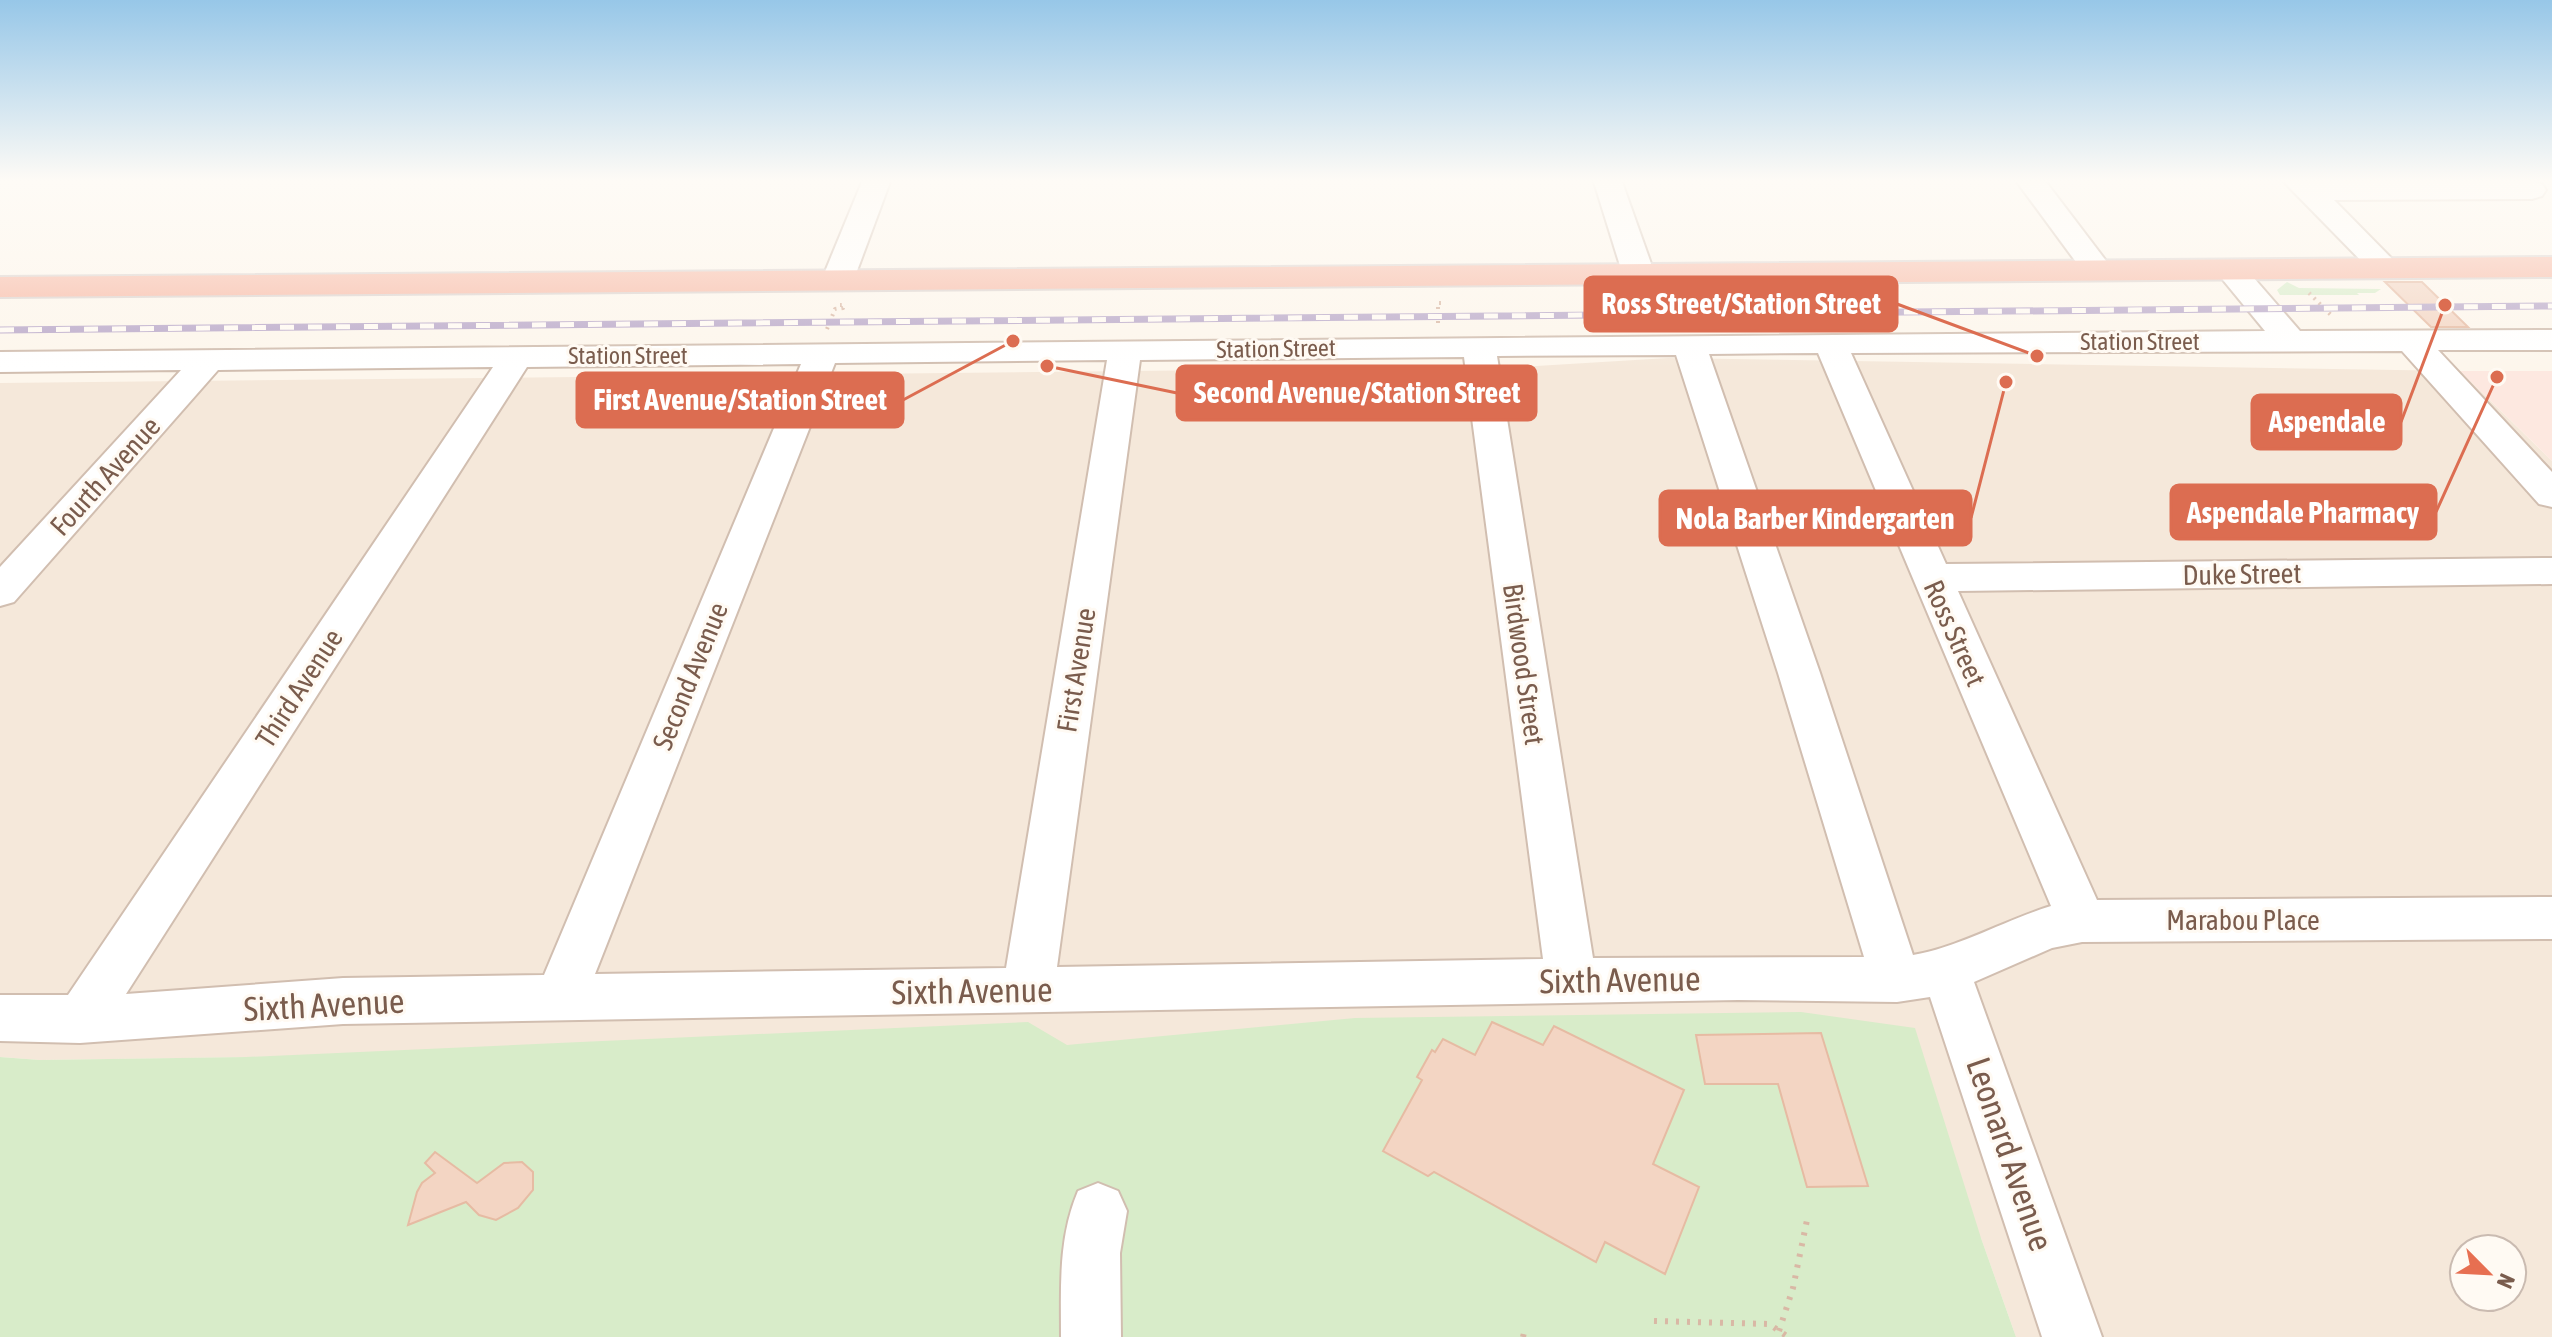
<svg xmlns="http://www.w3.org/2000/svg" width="2552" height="1337" font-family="'Asap Condensed',sans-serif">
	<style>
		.residential { fill: #f5e8da; fill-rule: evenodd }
		.commercial { fill: #fde8e0 }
		.green { fill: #d8ecc9 }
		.building { fill: #f3d5c3; stroke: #e6bba3; stroke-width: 2 }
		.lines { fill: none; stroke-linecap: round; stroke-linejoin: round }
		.minor-casing { stroke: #d1beb0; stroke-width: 4 }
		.highway-casing { stroke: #dad1cd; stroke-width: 4 }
		.path-far1 { stroke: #d9b8a5; stroke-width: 4; stroke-dasharray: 2 5; stroke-linecap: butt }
		.path { stroke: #d9b8a5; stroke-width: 6; stroke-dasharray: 3 8; stroke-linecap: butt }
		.minor { fill: #fff; fill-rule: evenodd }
		.highway { fill: #f7b7a3; fill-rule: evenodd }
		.rail-casing { stroke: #b9a8c9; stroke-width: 7 }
		.rail { stroke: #fffaf3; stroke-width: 5; stroke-dasharray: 14; stroke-linecap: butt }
		.labels { text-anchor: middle; stroke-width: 6; stroke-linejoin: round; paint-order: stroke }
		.far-street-label { font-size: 24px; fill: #7a5c4d; stroke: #fffaf3 }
		.street-label { font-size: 28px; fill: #7a5c4d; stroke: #fffaf3 }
		.near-street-label { font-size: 34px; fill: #7a5c4d; stroke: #fffaf3 }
		.leader { fill: none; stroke: #dc6d51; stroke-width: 3 }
		.callout-dot { fill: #dc6d51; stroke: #fffaf3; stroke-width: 3 }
		.callout { fill: #dc6d51; stroke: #dc6d51; stroke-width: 3 }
		.callout-label { font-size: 30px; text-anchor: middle; font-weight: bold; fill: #fff }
	</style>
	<rect width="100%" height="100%" fill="#fdf6ec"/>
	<path class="residential" d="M1668,358L2460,371L2552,461V1337H2016L1981,1238L1074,1046L40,1060L0,1057V383L1520,367ZM2464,1249H2512V1297H2464Z"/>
	<path class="commercial" d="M2460,371H2552V461L2535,444Z"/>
	<g class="green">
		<path d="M2287,282L2299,288L2381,289L2375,293H2357L2359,295H2280L2277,290Z"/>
		<path d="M1801,1012L1915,1028L1981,1238L2016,1337H0V1057L40,1060L246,1057L1028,1022L1067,1045L1355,1018Z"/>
	</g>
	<g class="building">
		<path d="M2385,282H2422L2468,327H2431Z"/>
		<path d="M1492,1022L1543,1045L1554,1026L1684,1090L1653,1164L1699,1187L1665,1274L1605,1242L1596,1262L1434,1172L1428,1176L1383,1151L1422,1080L1417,1077L1432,1050L1435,1052L1443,1039L1475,1055Z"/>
		<path d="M1821,1033L1868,1186L1807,1187L1778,1084H1705L1696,1035Z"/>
		<path d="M435,1152L477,1183L504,1163L522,1162L533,1172V1190L518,1208L496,1220L479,1215L466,1202L408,1225L417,1192L422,1183L435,1173L425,1163Z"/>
	</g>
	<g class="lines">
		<g class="minor-casing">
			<g id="minor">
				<path d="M862,182H890L854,279L849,286L838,288L827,286L822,279Z"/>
				<path d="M1594,182H1622L1654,272L1649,279L1638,281L1627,279L1622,272Z"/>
				<path d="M2017,182H2046L2113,270L2109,277L2098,279L2087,277Z"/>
				<path d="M2284,182H2534L2542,184L2546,190L2542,196L2532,199L2334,200L2401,268L2397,275L2386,277L2375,275Z"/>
				<path d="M2229,260L2240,262L2300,331L2552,330V350H2438L2552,472V507L2539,504L2402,351L1851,353L1946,564L2552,558V584L1958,591L2097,900L2552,897V939L2082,942L2052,948L1974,982L2102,1337H2042L1930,997L1897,1002L1738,1000L343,1024L80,1043L0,1041V995H68L493,367L218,370L14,602L0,606V567L181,370L0,372V352L2265,331L2214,269L2218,262ZM1818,353L2051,906C2005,920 1960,947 1913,955L1820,673L1709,354ZM1676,355L1778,673L1864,957L1593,958L1497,356ZM1464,357L1543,959L1057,967L1140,360ZM1107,360L1006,968L595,974L835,363ZM801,364L544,975L343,978L126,994L527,367Z"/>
				<path d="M1098,1183L1118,1191L1127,1211L1120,1253L1121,1337H1061C1061,1287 1058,1238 1078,1191Z"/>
			</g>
		</g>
		<g class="highway-casing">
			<path id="highway" d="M2552,257V277L0,297V277Z"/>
		</g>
		<g class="path-far1">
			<path d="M2309,293L2333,317"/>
			<path d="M1438,323V303H1442"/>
			<path d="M827,329L835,309L843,308L844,305H840"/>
		</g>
		<g class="path">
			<path d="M1654,1321L1769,1324L1788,1337"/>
			<path d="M1779,1331L1793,1288L1807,1220"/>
			<path d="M1523,1337L1525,1328"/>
		</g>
		<use href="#minor" class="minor"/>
		<use href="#highway" class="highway"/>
		<g class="rail-casing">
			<path id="rail" d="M0,330L2552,306"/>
		</g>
		<use href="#rail" class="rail"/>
	</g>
	<linearGradient id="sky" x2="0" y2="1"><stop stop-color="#97c7e8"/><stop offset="0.49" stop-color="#fefbf6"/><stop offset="1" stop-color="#fefbf6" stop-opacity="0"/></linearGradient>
	<rect width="2552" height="369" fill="url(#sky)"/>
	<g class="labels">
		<g class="far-street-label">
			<text x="2140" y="350">Station Street</text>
			<text transform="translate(1276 349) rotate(-1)" y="8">Station Street</text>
			<text x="628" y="364">Station Street</text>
		</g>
		<g class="street-label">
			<text transform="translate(105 476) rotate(-48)" y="10">Fourth Avenue</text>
			<text transform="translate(2242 574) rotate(-1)" y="10">Duke Street</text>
			<text transform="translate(1955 633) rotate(66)" y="10">Ross Street</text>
			<text transform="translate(1524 664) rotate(82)" y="10">Birdwood Street</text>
			<text transform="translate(1076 670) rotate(-81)" y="10">First Avenue</text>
			<text transform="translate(690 676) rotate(-68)" y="10">Second Avenue</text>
			<text transform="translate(299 688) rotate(-57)" y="10">Third Avenue</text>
			<text x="2243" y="930">Marabou Place</text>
		</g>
		<g class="near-street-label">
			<text transform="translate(1620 980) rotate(-1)" y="12">Sixth Avenue</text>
			<text transform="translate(972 991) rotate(-1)" y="12">Sixth Avenue</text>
			<text transform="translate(324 1005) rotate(-3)" y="12">Sixth Avenue</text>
			<text transform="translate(2010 1154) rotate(71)" y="12">Leonard Avenue</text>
		</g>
	</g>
	<path class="leader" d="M2037 356L1897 304M1047 366L1177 393M1013 341L903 400M2445 305L2401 422M2497 377L2436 512M2006 382L1971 518"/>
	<g class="callout-dot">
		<circle cx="2037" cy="356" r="8"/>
		<circle cx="1047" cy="366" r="8"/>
		<circle cx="1013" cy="341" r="8"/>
		<circle cx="2445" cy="305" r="8"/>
		<circle cx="2497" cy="377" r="8"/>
		<circle cx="2006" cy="382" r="8"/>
	</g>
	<g class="callout">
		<rect x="1585" y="277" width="312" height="54" rx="8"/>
		<rect x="1177" y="366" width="359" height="54" rx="8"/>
		<rect x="577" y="373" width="326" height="54" rx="8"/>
		<rect x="2252" y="395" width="149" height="54" rx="8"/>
		<rect x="2171" y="485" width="265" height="54" rx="8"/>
		<rect x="1660" y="491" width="311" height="54" rx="8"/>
	</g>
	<g class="callout-label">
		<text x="1741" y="314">Ross Street/Station Street</text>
		<text x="1357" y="403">Second Avenue/Station Street</text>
		<text x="740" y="410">First Avenue/Station Street</text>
		<text x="2327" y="432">Aspendale</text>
		<text x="2303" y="523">Aspendale Pharmacy</text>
		<text x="1815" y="529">Nola Barber Kindergarten</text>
	</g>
	<g transform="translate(2488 1273) rotate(114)"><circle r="38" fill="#fffaf3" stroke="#cabbb1" stroke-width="2"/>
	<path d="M0-6L14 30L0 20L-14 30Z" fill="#e76f51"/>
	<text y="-12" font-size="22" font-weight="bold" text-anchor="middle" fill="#7a5c4d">N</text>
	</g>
</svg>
